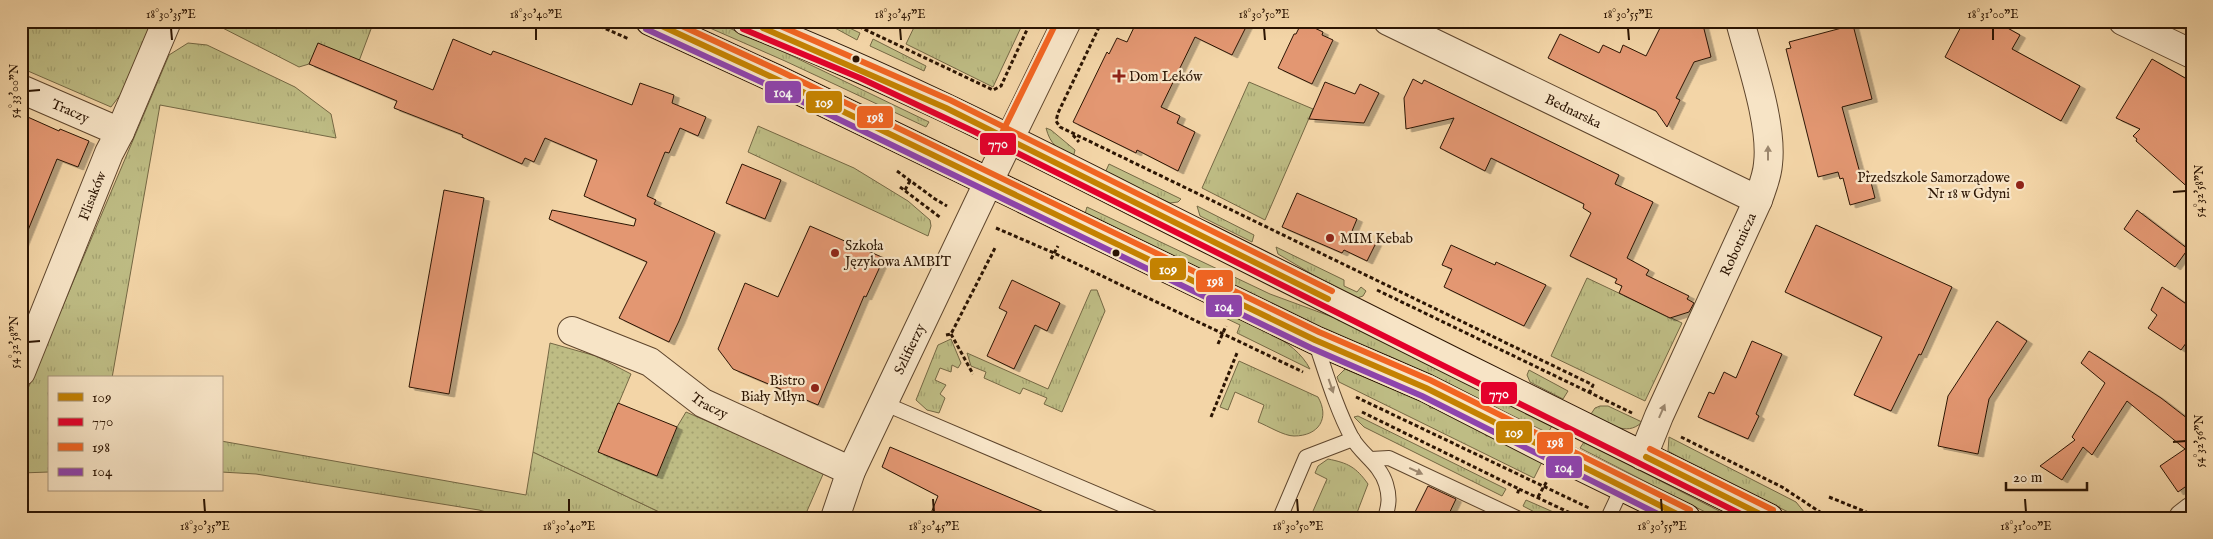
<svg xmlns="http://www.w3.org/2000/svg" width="2213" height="539" font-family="'IM FELL English',serif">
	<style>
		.grass { fill: url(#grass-tufts); stroke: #756844 }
		.garden { fill: url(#garden-dots); stroke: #756844 }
		.building { fill: #e39772; stroke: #2c1503; filter: url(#shadow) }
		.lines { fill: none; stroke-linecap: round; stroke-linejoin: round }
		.lane-casing { stroke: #5e452c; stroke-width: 16 }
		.street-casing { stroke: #5e452c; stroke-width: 30 }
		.secondary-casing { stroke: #2c1503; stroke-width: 30 }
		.path { stroke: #2c1503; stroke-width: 3; stroke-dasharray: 4 2.5; stroke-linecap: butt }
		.lane { stroke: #f7e4c6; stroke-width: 14 }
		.street { stroke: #f7e4c6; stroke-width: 28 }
		.secondary { stroke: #f7e4c6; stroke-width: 28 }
		.bus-1-casing { stroke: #f7e4c6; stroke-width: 10 }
		.bus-2-casing { stroke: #f7e4c6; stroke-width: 10 }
		.bus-3-casing { stroke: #f7e4c6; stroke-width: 10 }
		.bus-4-casing { stroke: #f7e4c6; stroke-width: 10 }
		.bus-1 { stroke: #c48201; stroke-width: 6 }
		.bus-2 { stroke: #e4002b; stroke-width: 6 }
		.bus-3 { stroke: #f26522; stroke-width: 6 }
		.bus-4 { stroke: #8e44ad; stroke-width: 6 }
		.oneway { fill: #9c876e }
		.ticks { fill: none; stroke: #2c1503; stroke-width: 2 }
		.bus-dot { fill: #2c1503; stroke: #f7e4c6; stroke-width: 2 }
		.poi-dot { fill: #8f2418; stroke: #f7e4c6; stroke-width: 2 }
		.labels { text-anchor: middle; stroke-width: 4.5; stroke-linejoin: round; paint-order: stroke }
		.poi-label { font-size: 14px; fill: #2c1503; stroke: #f7e4c6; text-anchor: start }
		.street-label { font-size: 14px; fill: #2c1503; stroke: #f7e4c6 }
		.line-badge { stroke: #f7e4c6; stroke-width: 2 }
		.badge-label { font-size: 14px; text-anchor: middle; font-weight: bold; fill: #fff }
		.neatline { fill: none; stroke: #2c1503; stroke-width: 2 }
		.ticks-label { font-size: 12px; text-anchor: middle; fill: #2c1503 }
	</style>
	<defs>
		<pattern id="grass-tufts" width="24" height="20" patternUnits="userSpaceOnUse" patternTransform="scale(1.25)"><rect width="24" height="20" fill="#bebc84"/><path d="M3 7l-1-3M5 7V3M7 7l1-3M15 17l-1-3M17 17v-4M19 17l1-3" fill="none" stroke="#a3a170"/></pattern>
		<pattern id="garden-dots" width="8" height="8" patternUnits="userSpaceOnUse" patternTransform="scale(1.25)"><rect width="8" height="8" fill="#bebc84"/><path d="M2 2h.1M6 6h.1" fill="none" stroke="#a3a170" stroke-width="1.8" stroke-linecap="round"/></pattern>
		<filter id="shadow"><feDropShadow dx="5.5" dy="3" stdDeviation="0" flood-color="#0004"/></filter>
	</defs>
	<rect width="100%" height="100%" fill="#f3d5a7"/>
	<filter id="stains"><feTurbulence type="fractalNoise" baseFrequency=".004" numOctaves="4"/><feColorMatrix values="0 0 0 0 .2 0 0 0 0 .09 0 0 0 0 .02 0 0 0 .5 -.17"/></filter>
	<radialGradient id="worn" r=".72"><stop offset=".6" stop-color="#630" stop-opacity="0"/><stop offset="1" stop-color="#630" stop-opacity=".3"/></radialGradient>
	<g class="grass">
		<path d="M21,21H154L124,90L111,107L21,68Z"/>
		<path d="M209,21H374L359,61L309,64L299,67Z"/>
		<path d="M694,21H713L788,54L929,122L926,127L785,61Z"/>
		<path d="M822,21H835L860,33L857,40Z"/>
		<path d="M917,21H1024L993,87L906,44Z"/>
		<path d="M873,39L926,66L924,71L870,46Z"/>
		<path d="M188,43L207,45L295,87L331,114L336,138L160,105L112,378H49V472L21,473V405L169,55Z"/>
		<path d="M1249,82L1313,109L1265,220L1202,188Z"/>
		<path d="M758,126L854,168L908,201L930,220L931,226L928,236L748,152Z"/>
		<path d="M1046,128L1051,130L1075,150L1073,158C1058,150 1050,144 1046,128Z"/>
		<path d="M1109,164L1181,199L1178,202L1170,203L1105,173Z"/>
		<path d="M1197,206L1254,235L1252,242L1200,216Z"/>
		<path d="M1087,207L1270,294L1346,322L1553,424L1548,433L1393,358L1319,328L1084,217Z"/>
		<path d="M1276,247L1344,280V286L1357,292L1361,287L1366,291L1363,296L1354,299L1278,254Z"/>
		<path d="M1587,278L1682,323L1645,401L1551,356Z"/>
		<path d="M1091,290H1097L1105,311L1062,412L1044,404L1047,398L1023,388L1020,394L984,378L986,372L971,366L967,353L1048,389Z"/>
		<path d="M1221,311C1252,325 1294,338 1310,369L1237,333L1240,325L1219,315Z"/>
		<path d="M951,339L961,363L958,368L952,365L951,372L940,368L935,380L946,385L940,394L945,398L939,413L927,410L916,400L938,345Z"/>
		<path d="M1239,361L1318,397C1330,418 1319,436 1294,436C1284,436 1268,426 1258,422L1264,405L1235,392L1228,410L1220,407Z"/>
		<path d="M1345,369L1429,404L1430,408H1436L1485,432L1486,436L1491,435L1542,462L1534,478L1339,382L1337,377Z"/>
		<path d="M1529,370L1568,391L1563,399L1530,382L1527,375Z"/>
		<path d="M1600,406H1608L1642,422C1626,438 1607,422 1591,414L1595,408Z"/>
		<path d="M1358,416L1506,489L1502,496L1364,427L1354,417Z"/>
		<path d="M1669,437L1796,502L1805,513L1814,518H1800L1677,456L1668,451Z"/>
		<path d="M221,441L526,495L533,452L672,518H507L479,510L256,474L221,472Z"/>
		<path d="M1584,442L1733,518H1717L1580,448Z"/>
		<path d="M1328,459C1348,463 1356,467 1368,484L1355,518H1310L1327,479L1315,473L1318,466Z"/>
		<path d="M1526,500L1567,518H1546L1523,506Z"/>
	</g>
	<path class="garden" d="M550,343L596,356L631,374L598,452L677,427L686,412L824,472L804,518H672L533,452Z"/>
	<g class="building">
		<path d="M1137,21H1249L1232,55L1195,37L1161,107L1180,116L1177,123L1195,132L1178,171L1137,150L1136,153L1073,122L1107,52L1109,54L1117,38L1127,42Z"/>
		<path d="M1685,21H1702L1711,57L1694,62L1676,98L1680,100L1667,127L1656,111L1548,58L1560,34L1599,53L1603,45L1620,53L1623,45L1646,56L1661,26Z"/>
		<path d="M1964,21H1995L2020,35L2012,49L2080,86L2061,121L1945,57Z"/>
		<path d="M1302,22L1323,32L1322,35L1333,40L1312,84L1278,68L1294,34H1296Z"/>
		<path d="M1853,25L1872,99L1842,107L1860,173L1868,171L1875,198L1850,205L1843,178L1840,179L1838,172L1818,177L1786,49L1791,48L1789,42Z"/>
		<path d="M453,39L491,55L493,51L504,55L632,105L640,83L674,95L672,103L706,117L698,136L680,128L669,153L665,152L647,196L656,200L654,204L715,232L679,321L669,342L619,318L647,262L549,219L552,210L634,226L636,219L584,196L597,160L545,138L534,162L525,158L522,164L462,137L463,135L394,108L397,101L309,64L318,43L433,90Z"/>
		<path d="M2152,59L2192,82V191L2136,141L2137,139L2133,136L2140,129L2116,118Z"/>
		<path d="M1413,79L1422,84L1424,80L1619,175L1615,184L1653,202L1627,258L1649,270L1646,275L1689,296L1687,299L1694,303L1689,312L1670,318L1619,293L1622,286L1615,283L1617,279L1570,256L1591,213L1583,208L1584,204L1491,158L1485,171L1440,148L1454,118L1406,129L1404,98Z"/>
		<path d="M1325,82L1355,94L1360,84L1379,93L1364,123L1309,119Z"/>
		<path d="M21,114L59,131L60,129L89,141L78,167L57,159L22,245Z"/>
		<path d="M742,164L781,180L765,219L726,203Z"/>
		<path d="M444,190L484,198L449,394L409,387Z"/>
		<path d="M1297,193L1357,219L1352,231L1376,243L1367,261L1344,250L1342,253L1282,227Z"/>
		<path d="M2137,210L2188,249L2175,267L2124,229Z"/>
		<path d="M1816,225L1952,287L1921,355L1919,354L1891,411L1854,395L1882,337L1785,292Z"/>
		<path d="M810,226L884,258L866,297L864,296L818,405L733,369L718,349L745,283L778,297Z"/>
		<path d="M1451,245L1495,265L1496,262L1546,285L1524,326L1444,287L1452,269L1442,265Z"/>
		<path d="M1012,280L1060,303L1047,331L1035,325L1014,369L987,356L1007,312L999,308Z"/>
		<path d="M2162,287L2192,308V335L2181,350L2148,328L2157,315L2151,310Z"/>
		<path d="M1997,321L2027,341L1989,399L1978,454L1938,446L1948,396Z"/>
		<path d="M1752,341L1782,354L1756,414L1759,416L1748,439L1698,417L1709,392L1714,394L1724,372L1736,378Z"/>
		<path d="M2089,351L2161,398L2192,422V482L2178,492L2160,466L2185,449L2127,401L2092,455L2083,447L2062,480L2040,466L2075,440L2072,437L2105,383L2081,363Z"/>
		<path d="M618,403L677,427L657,476L598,452Z"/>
		<path d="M890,447L1058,518H929L938,496L882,467Z"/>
		<path d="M1428,486L1456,499L1447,518H1412Z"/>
	</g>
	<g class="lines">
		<g class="lane-casing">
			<g id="lane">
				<path d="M1315,341C1326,373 1336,408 1352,438C1362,455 1380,464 1386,484C1390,497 1389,505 1385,518"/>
				<path d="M883,403L1153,518"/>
				<path d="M1371,459L1389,458L1517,518"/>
				<path d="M1280,518L1306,457L1353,439"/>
				<path d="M1608,518L1623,486"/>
			</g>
		</g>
		<g class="street-casing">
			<g id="street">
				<path id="s1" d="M1388,21L1758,200"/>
				<path d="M2123,21L2192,54"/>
				<path id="s2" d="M21,89L120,132"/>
				<path id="s3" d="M572,331L650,362L703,403L851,471"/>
				<path id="s4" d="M21,372L109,153L120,132L167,21"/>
				<path id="s5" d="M1643,456L1659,416L1758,200C1762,188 1767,177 1768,164C1773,124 1750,60 1740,21"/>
				<path id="s6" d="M835,518L851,471L988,183L1067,21"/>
				<path d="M2183,518L2192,511"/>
			</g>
		</g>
		<g class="secondary-casing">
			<g id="secondary">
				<path d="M650,21L776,79L1315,340L1426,388L1551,452L1686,518"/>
				<path d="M746,21C904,82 1055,162 1207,238C1394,332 1581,426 1769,518"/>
			</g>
		</g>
		<g class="path">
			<path d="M588,21L629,39"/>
			<path d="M847,21L993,90L1001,86L1031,21"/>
			<path d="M1102,21L1058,113L1056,121L1060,127L1593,385L1589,394"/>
			<path d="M1073,135L1079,142"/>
			<path d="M897,171L935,199L947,206"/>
			<path d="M900,187L941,218"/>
			<path d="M905,190L911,179"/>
			<path d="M996,228L1054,253L1303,372"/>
			<path d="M1051,259L1058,246"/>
			<path d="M1377,290L1632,413"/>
			<path d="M951,334L973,374"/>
			<path d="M946,335L951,334L996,246"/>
			<path d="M1218,344L1226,326"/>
			<path d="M1356,397L1589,508"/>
			<path d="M1362,412L1519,489L1517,495"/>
			<path d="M1211,417L1237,353"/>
			<path d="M1681,437L1782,487L1829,518"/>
			<path d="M1519,489L1581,518"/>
			<path d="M1538,497L1547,481"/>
			<path d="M1829,497L1881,518"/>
		</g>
		<use href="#lane" class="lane"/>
		<use href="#street" class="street"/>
		<use href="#secondary" class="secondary"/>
		<g class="bus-1-casing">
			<g id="bus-1">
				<path d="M651,21L776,79L1315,340L1426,388L1685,518"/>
				<path d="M763,28L946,108L1328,299"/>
				<path d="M1646,457L1768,518"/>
			</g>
		</g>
		<g class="bus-2-casing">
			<path id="bus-2" d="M743,29L860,78L975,132L1749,518"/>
		</g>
		<g class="bus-3-casing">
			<g id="bus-3">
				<path d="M671,21L780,71L1319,332L1430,380L1690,510"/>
				<path d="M769,21L950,100L1332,291"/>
				<path d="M1001,135L1057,21"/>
				<path d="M1650,449L1773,510"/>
			</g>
		</g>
		<g class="bus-4-casing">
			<path id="bus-4" d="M646,29L772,87L1311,348L1422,396L1666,518"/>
		</g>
		<use href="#bus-1" class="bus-1"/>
		<use href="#bus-2" class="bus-2"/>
		<use href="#bus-3" class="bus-3"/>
		<use href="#bus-4" class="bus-4"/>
	</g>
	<defs><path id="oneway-solid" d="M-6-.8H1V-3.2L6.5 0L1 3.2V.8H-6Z" transform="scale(1.25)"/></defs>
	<g class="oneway">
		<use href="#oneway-solid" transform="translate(1768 153) rotate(-90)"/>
		<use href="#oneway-solid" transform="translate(1331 386) rotate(71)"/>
		<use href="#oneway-solid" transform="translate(1662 411) rotate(-66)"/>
		<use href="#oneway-solid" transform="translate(1416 471) rotate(25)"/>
	</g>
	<path class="ticks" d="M171,28L172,40M536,28V40M900,28L901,40M1264,28L1265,40M1628,28L1629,40M1993,28V40M28,91L40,90M2173,192L2186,191M28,342L40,341M2173,442L2186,441M204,499L205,512M569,499V512M933,499L934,512M1297,499L1298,512M1661,499L1662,512M2025,499L2026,512"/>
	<g class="bus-dot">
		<circle cx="856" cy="59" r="4.5"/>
		<circle cx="1116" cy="253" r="4.5"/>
	</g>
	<g class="poi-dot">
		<path d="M1116.5 68.5h5v5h5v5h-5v5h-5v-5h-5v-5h5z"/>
		<circle cx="2020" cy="185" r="5"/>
		<circle cx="1330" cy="238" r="5"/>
		<circle cx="835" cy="253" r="5"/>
		<circle cx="815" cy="388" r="5"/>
	</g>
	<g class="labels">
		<g class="poi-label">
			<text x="1129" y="81">Dom Leków</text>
			<text x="2010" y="182" text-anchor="end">Przedszkole Samorządowe<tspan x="2010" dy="16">Nr 18 w Gdyni</tspan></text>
			<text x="1340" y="243">MIM Kebab</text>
			<text x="845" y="250">Szkoła<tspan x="845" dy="16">Językowa AMBIT</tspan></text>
			<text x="805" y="385" text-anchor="end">Bistro<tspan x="805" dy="16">Biały Młyn</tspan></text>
		</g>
		<g class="street-label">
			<text dy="5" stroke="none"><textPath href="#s2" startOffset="54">Traczy</textPath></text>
			<text dy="5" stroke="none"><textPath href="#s1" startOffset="206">Bednarska</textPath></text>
			<text dy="5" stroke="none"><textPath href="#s4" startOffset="190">Flisaków</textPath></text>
			<text dy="5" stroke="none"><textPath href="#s5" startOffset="232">Robotnicza</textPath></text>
			<text dy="5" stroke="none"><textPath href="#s6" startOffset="185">Szlifierzy</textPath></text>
			<text dy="5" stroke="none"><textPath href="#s3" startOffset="158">Traczy</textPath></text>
		</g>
	</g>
	<g class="line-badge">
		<rect x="764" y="80" width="38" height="24" rx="5" fill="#8e44ad"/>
		<rect x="805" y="90" width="38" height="24" rx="5" fill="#c48201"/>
		<rect x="856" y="105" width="38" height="24" rx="5" fill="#f26522"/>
		<rect x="979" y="132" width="38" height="24" rx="5" fill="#e4002b"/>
		<rect x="1149" y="257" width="38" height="24" rx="5" fill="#c48201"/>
		<rect x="1195" y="269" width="39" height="24" rx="5" fill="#f26522"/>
		<rect x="1205" y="294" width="38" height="24" rx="5" fill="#8e44ad"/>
		<rect x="1480" y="381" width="38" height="24" rx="5" fill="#e4002b"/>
		<rect x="1495" y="420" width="38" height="24" rx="5" fill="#c48201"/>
		<rect x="1536" y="431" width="38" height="24" rx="5" fill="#f26522"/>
		<rect x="1545" y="455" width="38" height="24" rx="5" fill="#8e44ad"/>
	</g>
	<g class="badge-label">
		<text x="783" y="97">104</text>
		<text x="824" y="107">109</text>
		<text x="875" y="122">198</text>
		<text x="998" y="148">770</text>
		<text x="1168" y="274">109</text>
		<text x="1215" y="286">198</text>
		<text x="1224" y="311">104</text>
		<text x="1499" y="398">770</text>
		<text x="1514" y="437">109</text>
		<text x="1555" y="447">198</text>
		<text x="1564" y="472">104</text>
	</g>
	<rect width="2213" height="539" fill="none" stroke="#f3d5a7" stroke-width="55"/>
	<rect x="48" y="376" width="175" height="115" fill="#f7e4c6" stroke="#a69178"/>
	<rect x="58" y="393" width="25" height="8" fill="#c48201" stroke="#a69178"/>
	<text x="92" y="402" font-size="15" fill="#2c1503">109</text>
	<rect x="58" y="418" width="25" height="8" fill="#e4002b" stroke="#a69178"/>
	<text x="92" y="426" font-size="15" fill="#2c1503">770</text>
	<rect x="58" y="443" width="25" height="8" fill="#f26522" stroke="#a69178"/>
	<text x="92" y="452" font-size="15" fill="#2c1503">198</text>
	<rect x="58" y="468" width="25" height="8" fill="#8e44ad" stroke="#a69178"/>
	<text x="92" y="476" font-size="15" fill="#2c1503">104</text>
	<path d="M2006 482v8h81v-8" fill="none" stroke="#2c1503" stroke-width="2.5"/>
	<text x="2013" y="482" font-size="15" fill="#2c1503" stroke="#f7e4c6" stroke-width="4" paint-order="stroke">20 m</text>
	<rect x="28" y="28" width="2158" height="484" class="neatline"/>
	<g class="ticks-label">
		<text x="171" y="18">18°30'35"E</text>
		<text x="536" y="18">18°30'40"E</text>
		<text x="900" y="18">18°30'45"E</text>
		<text x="1264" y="18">18°30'50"E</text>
		<text x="1628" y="18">18°30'55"E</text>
		<text x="1993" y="18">18°31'00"E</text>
		<text transform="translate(14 91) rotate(-90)" y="4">54°33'00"N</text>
		<text transform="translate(2199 191) rotate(-90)" y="4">54°32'58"N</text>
		<text transform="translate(14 342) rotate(-90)" y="4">54°32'58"N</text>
		<text transform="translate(2199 441) rotate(-90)" y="4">54°32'56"N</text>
		<text x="205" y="530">18°30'35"E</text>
		<text x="569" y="530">18°30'40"E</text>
		<text x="934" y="530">18°30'45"E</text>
		<text x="1298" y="530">18°30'50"E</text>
		<text x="1662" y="530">18°30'55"E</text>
		<text x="2026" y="530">18°31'00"E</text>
	</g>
	<rect width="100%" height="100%" filter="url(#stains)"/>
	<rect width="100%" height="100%" fill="url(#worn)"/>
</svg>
